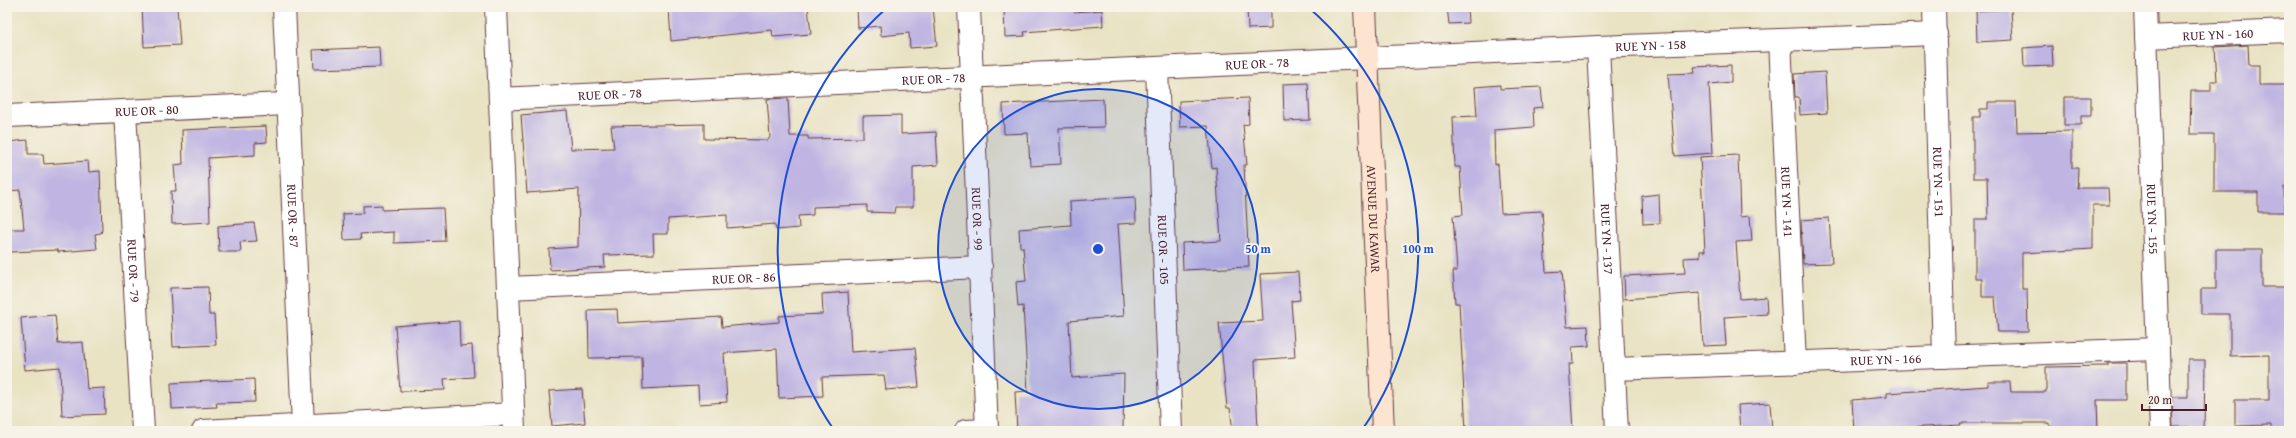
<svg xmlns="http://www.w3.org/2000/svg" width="2296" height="438" font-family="'Gentium Book Plus',serif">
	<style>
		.building { fill: #c0b5e2 }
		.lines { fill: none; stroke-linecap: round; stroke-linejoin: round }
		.street-casing { stroke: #623c42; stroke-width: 24 }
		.secondary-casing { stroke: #623c42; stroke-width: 24 }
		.street { stroke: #fff; stroke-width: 22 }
		.secondary { stroke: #fde4d0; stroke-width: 22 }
		.ring { fill: none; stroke: #1d4ed8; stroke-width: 2 }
		.labels { text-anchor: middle; stroke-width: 4; stroke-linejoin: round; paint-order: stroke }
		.street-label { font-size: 13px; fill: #4a1f2b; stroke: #f7f3e8 }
		.centre { fill: #1d4ed8; stroke: #f7f3e8; stroke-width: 2 }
		.ring-label { font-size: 12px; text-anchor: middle; font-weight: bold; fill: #1d4ed8; stroke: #f7f3e8; stroke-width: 4; stroke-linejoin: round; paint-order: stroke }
	</style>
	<rect width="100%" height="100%" fill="#f7f3e8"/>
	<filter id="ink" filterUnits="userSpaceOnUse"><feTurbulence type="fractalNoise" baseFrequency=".025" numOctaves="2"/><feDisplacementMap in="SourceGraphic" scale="8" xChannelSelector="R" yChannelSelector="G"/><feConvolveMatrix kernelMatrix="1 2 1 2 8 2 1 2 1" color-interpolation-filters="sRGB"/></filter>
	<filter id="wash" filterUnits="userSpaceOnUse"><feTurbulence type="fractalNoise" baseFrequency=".012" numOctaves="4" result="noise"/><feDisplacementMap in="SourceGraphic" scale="16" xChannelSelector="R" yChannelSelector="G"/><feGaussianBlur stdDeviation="0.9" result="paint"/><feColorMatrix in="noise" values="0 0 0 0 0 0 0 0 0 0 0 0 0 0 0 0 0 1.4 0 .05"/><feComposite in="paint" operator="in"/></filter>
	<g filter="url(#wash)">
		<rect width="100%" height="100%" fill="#e9e3c4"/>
		<g id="blocks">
			<g class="building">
				<path d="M142,7H177L180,45L144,47Z"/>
				<path d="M669,7H808L811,34L773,37L772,30L671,41Z"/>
				<path d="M857,7H933L937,46L910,48L909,33L881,36L880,26L858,28Z"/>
				<path d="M1004,7H1073L1074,12L1102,10L1103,26L1024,32L1025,36L1005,37Z"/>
				<path d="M1247,7H1271V28L1248,29Z"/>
				<path d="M1447,7H1467L1468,23L1449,24Z"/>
				<path d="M2011,9L2013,40L1977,42L1976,11Z"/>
				<path d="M2248,45L2249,65H2259V85H2289V187H2284L2285,212H2258V192H2214V134H2190L2191,91H2211V81H2217L2215,47Z"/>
				<path d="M2052,46L2053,66L2024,67L2023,48Z"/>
				<path d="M379,47L380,67L314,69L313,50Z"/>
				<path d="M1731,65V82L1709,84L1713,153L1675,156L1668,74L1695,73L1694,67Z"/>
				<path d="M1825,72L1827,113L1800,115L1799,97H1795L1794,74Z"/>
				<path d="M1308,83L1310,120L1284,121L1283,84Z"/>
				<path d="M1500,85V89L1541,87L1543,107L1533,108L1534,127L1494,130L1495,165L1498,164L1501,213L1542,211L1546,272L1562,271L1567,327L1588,326L1589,346L1572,347L1573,364H1569L1573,431H1466L1459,303H1455L1453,271H1457L1453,216L1463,215L1460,167H1455L1453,117L1477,116L1475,87Z"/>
				<path d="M2064,97H2091V116H2081V125H2064Z"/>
				<path d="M788,98L790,136H808V139L863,138V116L901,115V134L936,132L938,165L913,167V207H895L894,213L867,212V205L813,207V215L798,216L799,228L776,230L775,224L727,228V215L668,219V234H653L654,254L604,255L605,267L550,270L549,249L578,247L579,189L527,193L521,115L567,111L571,149L614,148L611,126L704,124V139L768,140L770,137L767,99Z"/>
				<path d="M1248,98L1249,124L1243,125L1247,165H1244L1249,267L1183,270L1182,243L1221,241L1216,167L1212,168L1208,126L1180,127L1179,101Z"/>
				<path d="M1103,99L1104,127L1059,128L1061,164L1030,166L1028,133L1004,134L1003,104Z"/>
				<path d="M1988,102H2016L2017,132L2072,131V168H2078L2077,188H2108L2109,205H2093V249L2022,253V289H2027L2028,332H1998L1995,297H1982V279H1975V219H1988L1987,178H1973V117H1980V109H1988Z"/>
				<path d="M266,126L267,142L255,143V155L208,158L210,222L172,224L171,191H176L174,165L183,164L182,130Z"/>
				<path d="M28,140V154H43L44,164L88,161L89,172L100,171L102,230L101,233L95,234L97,249L58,252V250L10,252L8,229H24L20,190L9,191L7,142Z"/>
				<path d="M1738,155L1740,217L1750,216L1752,241L1736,242L1740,299L1766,297L1767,314L1724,317L1726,345L1703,346L1700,293L1625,299L1624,276L1685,273L1684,258L1700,257V251H1705L1700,157Z"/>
				<path d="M1659,194L1660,223L1643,224L1642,196Z"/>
				<path d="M1135,197L1136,223L1118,224L1124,316L1069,321L1072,378L1124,374L1123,429L1017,431L1015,392L1028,391L1023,306L1018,307L1016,282L1026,281L1023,247H1020L1019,229L1071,225L1070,201Z"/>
				<path d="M382,205V210L443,208L445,241L394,243V232L360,234L361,239L344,240L343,214L363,213V206Z"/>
				<path d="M1829,218L1832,263L1803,264L1801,220Z"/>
				<path d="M254,223L257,241L240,242L241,252H219L218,226Z"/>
				<path d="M2216,249H2262V287H2289V431H2271V425L2235,426V400H2269V355L2230,356V314H2201V289H2216Z"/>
				<path d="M1298,272L1300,300L1291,301L1295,357L1255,360L1258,431H1233L1230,408H1227L1219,323L1263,321L1260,274Z"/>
				<path d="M208,287L209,315H214L216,345L173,347L170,288Z"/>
				<path d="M848,292L851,352L915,348L919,387L886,390L884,375L822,377L823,396L779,398L777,349L724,353L727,402L699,404L698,386L643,389L642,357L589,358L588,310L617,309L618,323L721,317L722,327L779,322V316L823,314L822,294Z"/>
				<path d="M55,315L58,344L83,342L87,389L104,388L105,414L62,416L60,367L25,370L21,318Z"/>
				<path d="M459,321L460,346L472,345L474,377L444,379L445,390L400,391L395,326Z"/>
				<path d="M2188,360H2205L2204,431H2189V427H2173L2172,397H2188Z"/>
				<path d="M2108,363H2126V400H2097L2098,431H2050V423H1960L1961,425L1854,431L1852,400L1887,397V393L1988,386V382H2010L2011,392H2046V367L2108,366Z"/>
				<path d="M254,379L255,402L216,403L217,407L172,409L171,383Z"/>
				<path d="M582,389L585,423L552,426L549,391Z"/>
				<path d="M1770,403L1772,431H1740L1738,405Z"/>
			</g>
		</g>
	</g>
	<g filter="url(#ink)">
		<use href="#blocks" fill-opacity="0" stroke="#623c42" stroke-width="1"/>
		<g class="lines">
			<g class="street-casing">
				<g id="street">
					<path id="s1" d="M284,7L303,425"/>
					<path d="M496,7L514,431"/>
					<path id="s2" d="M969,7L987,431"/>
					<path id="s3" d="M1934,7L1944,357"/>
					<path id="s4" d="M2145,7L2161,431"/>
					<path id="s5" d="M2146,37L2289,31"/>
					<path id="s6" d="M1780,40L1795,363"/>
					<path id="s7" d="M1598,47L1617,431"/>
					<path id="s8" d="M1157,68L1171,431"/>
					<path id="s9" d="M500,99L1598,47L1936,34"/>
					<path id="s10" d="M125,111L143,431"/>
					<path id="s11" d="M7,116L287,104"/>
					<path id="s12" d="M508,288L981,267"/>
					<path id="s13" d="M1614,369L2157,349"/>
					<path d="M203,431L513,414"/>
					<path d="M966,431L987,430"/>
				</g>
			</g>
			<g class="secondary-casing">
				<g id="secondary">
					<path id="s14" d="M1365,7L1383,431"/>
				</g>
			</g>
			<use href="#street" class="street"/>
			<use href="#secondary" class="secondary"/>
		</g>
	</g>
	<circle cx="1098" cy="249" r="160" fill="#1d4ed8" fill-opacity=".12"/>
	<g class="ring">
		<circle cx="1098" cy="249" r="160"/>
		<path d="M834 430A320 320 0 0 1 888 7M1308 7A320 320 0 0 1 1362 430"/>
	</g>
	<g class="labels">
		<g class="street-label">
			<text dy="5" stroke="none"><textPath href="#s5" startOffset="72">RUE YN - 160</textPath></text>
			<text dy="5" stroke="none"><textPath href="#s9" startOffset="1152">RUE YN - 158</textPath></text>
			<text dy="5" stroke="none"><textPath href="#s9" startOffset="758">RUE OR - 78</textPath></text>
			<text dy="5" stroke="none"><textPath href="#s9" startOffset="434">RUE OR - 78</textPath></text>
			<text dy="5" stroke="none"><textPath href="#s9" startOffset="110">RUE OR - 78</textPath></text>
			<text dy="5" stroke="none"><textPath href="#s11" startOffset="140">RUE OR - 80</textPath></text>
			<text dy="5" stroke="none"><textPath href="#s3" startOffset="175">RUE YN - 151</textPath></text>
			<text dy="5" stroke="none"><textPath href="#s6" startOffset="162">RUE YN - 141</textPath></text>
			<text dy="5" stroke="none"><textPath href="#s1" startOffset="209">RUE OR - 87</textPath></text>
			<text dy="5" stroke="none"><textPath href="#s2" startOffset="212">RUE OR - 99</textPath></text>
			<text dy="5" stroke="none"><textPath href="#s14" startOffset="212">AVENUE DU KAWAR</textPath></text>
			<text dy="5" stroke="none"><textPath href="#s4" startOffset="212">RUE YN - 155</textPath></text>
			<text dy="5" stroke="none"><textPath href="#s7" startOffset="192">RUE YN - 137</textPath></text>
			<text dy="5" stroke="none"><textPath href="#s8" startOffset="182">RUE OR - 105</textPath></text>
			<text dy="5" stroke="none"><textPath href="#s10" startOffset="160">RUE OR - 79</textPath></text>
			<text dy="5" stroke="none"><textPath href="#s12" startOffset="236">RUE OR - 86</textPath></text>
			<text dy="5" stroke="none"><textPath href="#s13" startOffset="272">RUE YN - 166</textPath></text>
		</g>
	</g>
	<circle cx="1098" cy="249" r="6" class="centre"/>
	<g class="ring-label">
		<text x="1258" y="253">50 m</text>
		<text x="1418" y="253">100 m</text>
	</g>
	<rect width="2296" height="438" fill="none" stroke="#f7f3e8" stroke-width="24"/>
	<path d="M2142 404v6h64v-6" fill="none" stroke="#4a1f2b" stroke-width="2"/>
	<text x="2148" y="404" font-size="12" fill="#4a1f2b" stroke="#f7f3e8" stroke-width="3" paint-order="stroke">20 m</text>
</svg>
